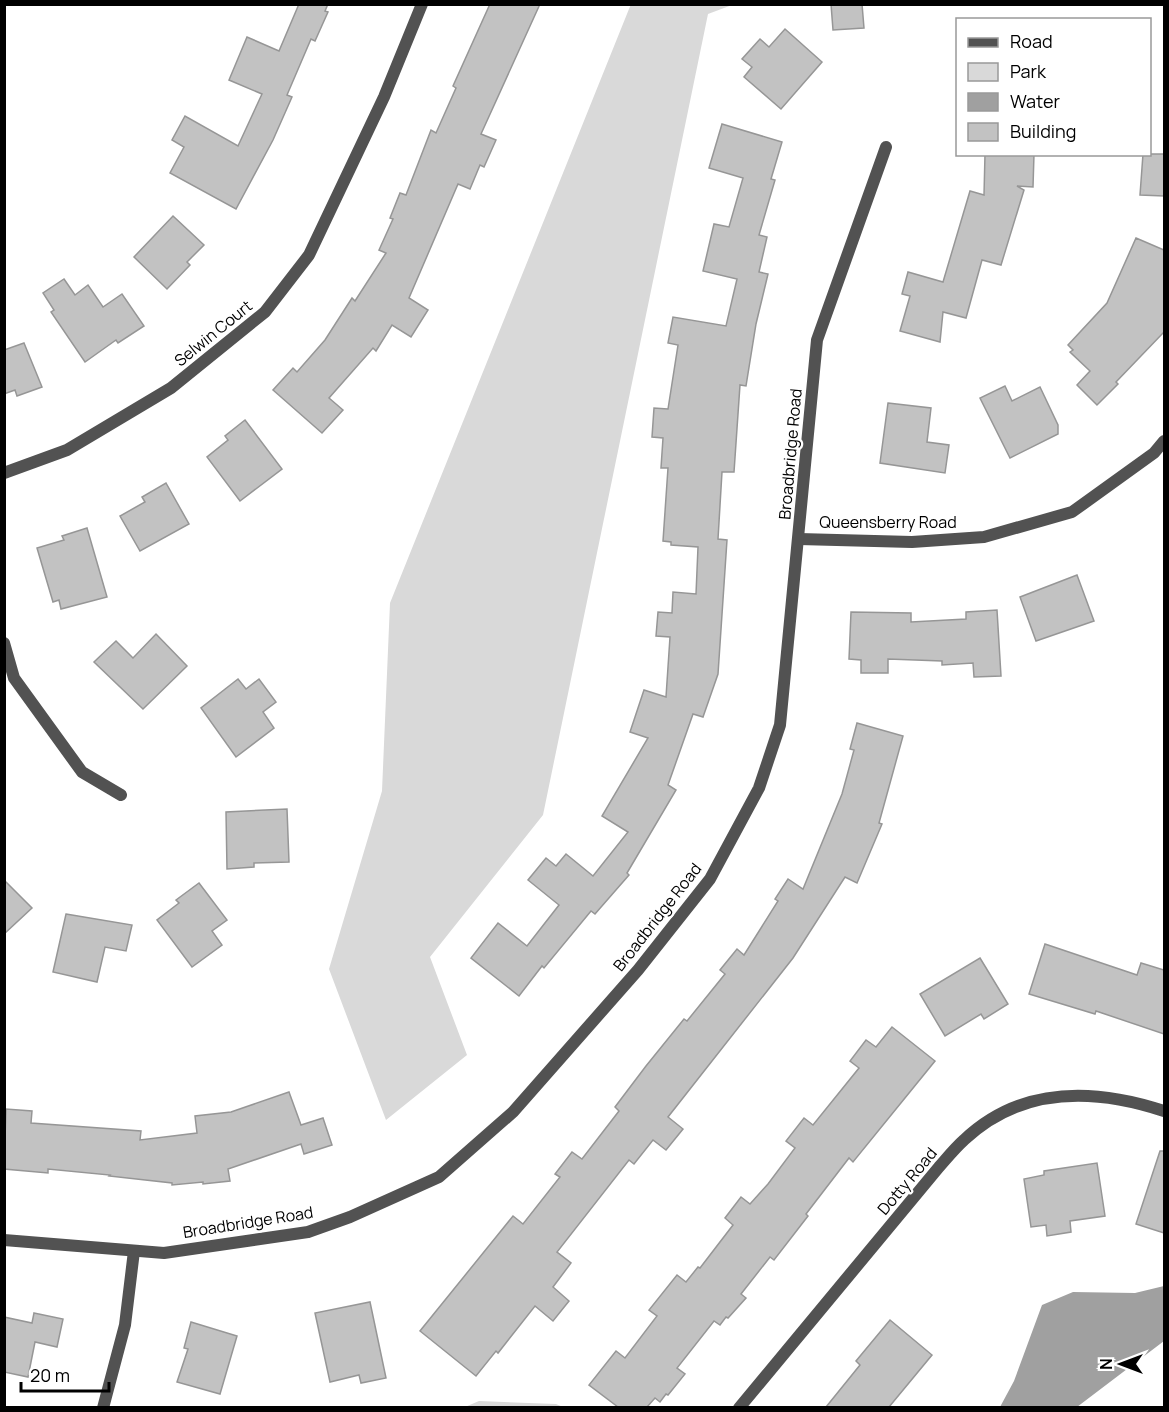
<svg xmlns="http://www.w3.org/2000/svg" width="1169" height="1412" font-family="Manrope,sans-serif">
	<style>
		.green { fill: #d9d9d9 }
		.water { fill: #a0a0a0 }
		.building { fill: #c2c2c2; stroke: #969696; stroke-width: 1.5 }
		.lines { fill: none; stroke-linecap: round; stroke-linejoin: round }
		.minor { stroke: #525252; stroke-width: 12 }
		.labels { text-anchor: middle; stroke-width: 4.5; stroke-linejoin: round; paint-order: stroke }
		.street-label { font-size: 16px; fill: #000; stroke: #fff }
	</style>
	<rect width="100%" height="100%" fill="#fff"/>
	<g class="green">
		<path d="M631,4L732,5L708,14L543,815L430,957L467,1055L386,1120L329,969L382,791L390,603Z"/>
		<path d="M479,1401L556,1404L563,1407H465Z"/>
	</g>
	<path class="water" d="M1164,1286V1341L1077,1407H1000L1014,1381L1042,1305L1073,1292L1135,1293Z"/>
	<g class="building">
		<path d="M299,4H328L325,11L328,12L315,41L311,39L287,95L292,97L273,140L236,209L170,173L184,147L172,140L185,116L238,146L262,94L229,80L247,37L279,51Z"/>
		<path d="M490,4H540L481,134L496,140L484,167L480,165L470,189L458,184L409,298L428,310L411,337L392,325L376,351L373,348L329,398L343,410L322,433L273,390L293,368L297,372L325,340L352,298L355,301L386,253L379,250L393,219L390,218L400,193L406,195L431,130L436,133L456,88L453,86Z"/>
		<path d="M831,4H862L864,28L833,30Z"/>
		<path d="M785,29L822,62L781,109L744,77L752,67L742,59L760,39L769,47Z"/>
		<path d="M722,124L782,142L771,179L775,180L759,235L767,237L759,272L768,274L756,324L746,386L740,385L734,472H722L718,539L727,540L718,674L703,717L693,714L668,785L676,790L627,873L629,875L595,914L591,911L544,968L542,966L519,996L471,958L498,923L527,946L559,905L528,880L546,858L556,866L566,854L593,876L628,832L602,816L648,738L630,732L644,690L666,697L670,637L656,636L658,612L672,613L673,592L696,594L698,547L671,545V542L663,541L668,468H661L663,438L652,437L654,408L668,409L678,345L668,343L673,317L726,326L737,279L703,271L714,224L729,227L743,178L709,168Z"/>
		<path d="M985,154H1034L1033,187L1017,186L1024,190L1001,265L982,260L966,318L943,312L940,342L900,331L910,296L902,294L908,272L943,282L970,191L984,195Z"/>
		<path d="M1143,154H1164V196L1140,195Z"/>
		<path d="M173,216L204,245L187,262L190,265L167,289L134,257Z"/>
		<path d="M1136,238L1164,250V332L1116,382L1118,384L1097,405L1077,385L1090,371L1070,352L1073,350L1068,345L1107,303Z"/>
		<path d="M64,279L75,295L88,285L103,307L122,294L144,326L118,343L116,340L85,362L51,312L54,310L43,293Z"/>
		<path d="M24,343L42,387L17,396L15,390L4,394V350Z"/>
		<path d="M1005,386L1012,401L1040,387L1058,425V434L1010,458L980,398Z"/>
		<path d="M888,403L931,408L927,442L949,445L945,473L880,463Z"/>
		<path d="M245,420L282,469L240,501L207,457L228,440L225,436Z"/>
		<path d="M166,483L189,524L140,551L120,516L145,502L142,497Z"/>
		<path d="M87,528L107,597L61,609L59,600L53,602L37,548L64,540L62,536Z"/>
		<path d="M1077,575L1094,621L1036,641L1020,597Z"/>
		<path d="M997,610L1001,676L974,677L973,663L942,665V661L888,659V673H861V660L849,659L851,612L911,613V622L966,619V612Z"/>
		<path d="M156,634L187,666L143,709L94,662L116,641L133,658Z"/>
		<path d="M238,679L246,689L259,679L276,702L263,712L274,728L236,757L201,708Z"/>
		<path d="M857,723L903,736L879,823L882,824L857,883L845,877L793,958L668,1117L683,1129L666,1150L653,1140L634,1164L629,1160L557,1252L571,1263L553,1287L569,1301L553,1321L535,1306L498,1353L496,1351L476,1376L420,1331L513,1216L523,1224L560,1177L555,1174L572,1152L582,1159L619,1111L615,1107L646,1066L684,1019L687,1021L725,974L720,970L737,949L744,955L778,901L775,899L788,879L803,889L842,794L854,750L850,749Z"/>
		<path d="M287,809L289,862L254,863V867L227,869L226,812Z"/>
		<path d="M4,880L32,908L4,934Z"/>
		<path d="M199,883L227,920L212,931L222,945L192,967L157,920L179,903L176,900Z"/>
		<path d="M66,914L132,925L126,951L105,947L97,982L53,972Z"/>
		<path d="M1045,944L1137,975L1141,963L1164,970V1034L1096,1011L1095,1014L1029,994Z"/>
		<path d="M980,958L1008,1004L984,1019L981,1014L945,1036L920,994Z"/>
		<path d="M892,1027L935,1061L853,1162L849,1158L806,1214L808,1216L774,1260L770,1257L741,1294L746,1298L728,1318L726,1317L720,1325L714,1321L677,1368L685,1374L668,1395L666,1394L660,1402L655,1398L647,1407H618L589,1385L616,1351L625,1358L657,1316L649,1310L677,1275L686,1282L698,1267L700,1268L733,1225L725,1218L741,1197L750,1204L768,1184L795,1148L786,1141L804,1118L813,1125L859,1068L850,1061L866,1040L876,1047Z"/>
		<path d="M289,1092L301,1125L323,1118L332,1145L304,1154L301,1144L228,1169L230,1181L203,1184V1182L172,1185V1183L109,1176L110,1175L48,1169V1173L4,1169L6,1109L32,1111L31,1123L141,1131L140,1140L197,1133L195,1116L231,1112Z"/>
		<path d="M1160,1151H1164V1233L1136,1224Z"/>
		<path d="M1097,1163L1105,1216L1070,1221L1071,1232L1047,1236L1046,1225L1031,1227L1024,1179L1044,1175V1171Z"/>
		<path d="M370,1302L386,1378L361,1383L359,1375L330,1382L315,1313Z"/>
		<path d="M34,1313L63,1319L57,1347L35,1342L28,1377L4,1372V1317L32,1323Z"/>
		<path d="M890,1320L932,1355L889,1407H826L860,1365L856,1361Z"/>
		<path d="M191,1322L237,1336L220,1394L177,1382L188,1349L184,1348Z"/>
	</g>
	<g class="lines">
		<g class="minor">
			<path d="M4,473L67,450L171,388L265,312L309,255L384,97L422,4"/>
			<path d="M799,539L912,542L984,537L1072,512L1154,453L1164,441"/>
			<path d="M4,643L14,678L82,772L121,795"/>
			<path d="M4,1240L164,1253L308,1232L350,1217L439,1177L513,1112L638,970L710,879L759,788L780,725L817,340L886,147"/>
			<path d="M103,1408L125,1325L134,1251"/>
			<path d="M739,1408L939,1167C947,1158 955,1148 964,1140C1021,1086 1094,1088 1164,1111"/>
		</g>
	</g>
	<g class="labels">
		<g class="street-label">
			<text transform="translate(213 333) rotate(-39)" y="6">Selwin Court</text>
			<text transform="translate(790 454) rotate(-85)" y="6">Broadbridge Road</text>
			<text x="888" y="528">Queensberry Road</text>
			<text transform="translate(657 917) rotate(-52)" y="6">Broadbridge Road</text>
			<text transform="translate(907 1181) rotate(-50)" y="6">Dotty Road</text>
			<text transform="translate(248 1222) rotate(-9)" y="6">Broadbridge Road</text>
		</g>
	</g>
	<rect width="1169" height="1412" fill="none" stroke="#000000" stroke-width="12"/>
	<rect x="956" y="18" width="195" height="138" fill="#ffffff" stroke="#999999" stroke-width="1.5"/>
	<rect x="968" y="38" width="30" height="9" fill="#525252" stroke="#999999" stroke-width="1.5"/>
	<text x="1010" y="48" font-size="18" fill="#000000">Road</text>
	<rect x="968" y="63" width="30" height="18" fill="#d9d9d9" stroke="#999999" stroke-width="1.5"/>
	<text x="1010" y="78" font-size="18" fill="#000000">Park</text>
	<rect x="968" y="93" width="30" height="18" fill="#a0a0a0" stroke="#999999" stroke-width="1.5"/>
	<text x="1010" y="108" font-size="18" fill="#000000">Water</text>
	<rect x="968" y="123" width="30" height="18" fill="#c2c2c2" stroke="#999999" stroke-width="1.5"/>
	<text x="1010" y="138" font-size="18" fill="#000000">Building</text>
	<g transform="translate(1121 1364) rotate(270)" stroke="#ffffff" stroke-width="4.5" paint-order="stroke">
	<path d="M0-4.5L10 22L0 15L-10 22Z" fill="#000000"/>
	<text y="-9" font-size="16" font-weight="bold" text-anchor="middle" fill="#000000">N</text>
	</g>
	<path d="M21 1382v9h88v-9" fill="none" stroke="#000000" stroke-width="3"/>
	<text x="30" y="1382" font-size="18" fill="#000000" stroke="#ffffff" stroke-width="4.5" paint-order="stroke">20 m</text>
</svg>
